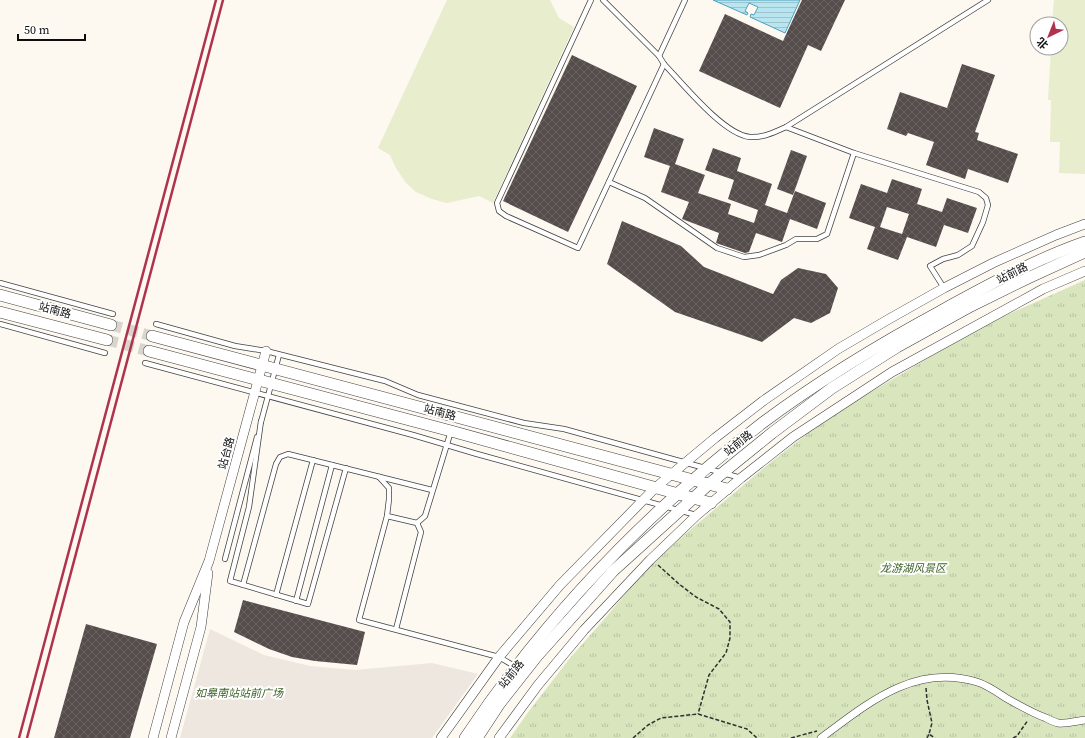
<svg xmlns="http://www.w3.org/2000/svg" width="1085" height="738" font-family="'Source Serif 4','Noto Sans SC',serif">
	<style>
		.park { fill: url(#park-tufts) }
		.pitch { fill: #e7edcd }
		.plaza { fill: #ede7df }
		.water { fill: url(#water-rules); stroke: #48a4c0 }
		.building { fill: url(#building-cross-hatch); fill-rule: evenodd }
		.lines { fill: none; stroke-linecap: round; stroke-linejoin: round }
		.tertiary-tunnel { stroke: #d9d5ce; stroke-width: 11; stroke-dasharray: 11 5.5; stroke-linecap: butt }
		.service-casing { stroke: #414141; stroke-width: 6 }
		.pedestrian-casing { stroke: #414141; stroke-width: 8 }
		.minor-casing { stroke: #414141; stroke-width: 10 }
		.tertiary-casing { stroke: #414141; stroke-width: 12 }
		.path { stroke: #303030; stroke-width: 1.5; stroke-dasharray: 4 2; stroke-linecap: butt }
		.service { stroke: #fff; stroke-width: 4.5 }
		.pedestrian { stroke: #fff; stroke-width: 7 }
		.minor { stroke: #fff; stroke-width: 9 }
		.tertiary { stroke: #fff; stroke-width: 11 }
		.rail { stroke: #b0334e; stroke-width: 2.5 }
		.labels { text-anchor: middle; stroke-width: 4; stroke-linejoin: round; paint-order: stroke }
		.street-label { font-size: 11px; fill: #0e0e0e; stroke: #fff }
		.park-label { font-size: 11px; font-style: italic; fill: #3a5f24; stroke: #fff }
	</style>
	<defs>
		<pattern id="park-tufts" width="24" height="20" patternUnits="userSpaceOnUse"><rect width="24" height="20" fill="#d8e5bd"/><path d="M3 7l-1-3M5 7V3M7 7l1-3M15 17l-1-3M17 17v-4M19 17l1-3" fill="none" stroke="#b8c3a1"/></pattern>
		<pattern id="water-rules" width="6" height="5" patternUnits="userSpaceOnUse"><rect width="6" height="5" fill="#b9e5f0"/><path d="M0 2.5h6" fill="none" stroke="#9ec3cd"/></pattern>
		<pattern id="building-cross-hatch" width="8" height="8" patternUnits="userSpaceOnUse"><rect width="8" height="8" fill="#554d4b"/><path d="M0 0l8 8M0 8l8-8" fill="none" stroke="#696261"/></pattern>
	</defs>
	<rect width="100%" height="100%" fill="#fdf8f0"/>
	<path class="park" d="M1085,280V738H510L529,711L570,658L607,616L644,571L665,551L766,466L812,430L859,399L986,324Z"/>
	<g class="pitch">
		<path d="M447,0H550L559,18L574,27L493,203L479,196L447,203L432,199L416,192L406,183L396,168L390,155L378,148Z"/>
		<path d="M1054,0H1085V174L1059,173L1060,142H1050L1051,100H1048L1051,48H1061V24H1052Z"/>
	</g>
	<path class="plaza" d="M210,629L264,655L310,666L355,670L432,663L478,674L432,738H180Z"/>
	<path class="water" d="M713,0H800L785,33L750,17L751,14L754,15L758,7L749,3L745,11L748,13L747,15Z"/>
	<g class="building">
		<path d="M802,0H845L821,51L808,45L780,108L699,71L725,14L783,41Z"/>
		<path d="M572,55L637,86L568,232L503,201Z"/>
		<path d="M962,64L995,75L975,132L979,133L977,140L1018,154L1008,183L968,169L965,179L926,165L934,142L908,133L906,136L887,129L900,92L947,108Z"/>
		<path d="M654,128L684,139L675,164L705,175L698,193L731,204L728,214L754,223L758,210L728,199L734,180L705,170L713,148L741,158L737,171L772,184L765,205L787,213L795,191L826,203L817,229L790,219L782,242L756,233L749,252L745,253L716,243L719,233L682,219L689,202L661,192L670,166L644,157Z"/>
		<path d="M791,150L807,156L793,195L777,189Z"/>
		<path d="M892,179L922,189L917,204L942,212L947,198L977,208L968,233L944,225L936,247L907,237L898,260L867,249L875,227L849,218L861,184L887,193ZM887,207L909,214L902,234L880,227Z"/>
		<path d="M622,221L681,246L704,267L773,294L781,280L798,268L826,274L838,288L830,313L811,323L794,318L762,342L675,312L607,264Z"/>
		<path d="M243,600L365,632L357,665L315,661L292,657L269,649L234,632Z"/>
		<path d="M86,624L157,644L130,738H54Z"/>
	</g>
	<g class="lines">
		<g class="tertiary-tunnel">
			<path d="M111,325L152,336"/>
			<path d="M107,340L149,351"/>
		</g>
		<g class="service-casing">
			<g id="service">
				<path d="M591,0L497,203L499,211L506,216L578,248L664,64"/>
				<path d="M603,0L659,56L664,64C682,83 724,135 750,137C763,138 775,132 786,127L988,0"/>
				<path d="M659,56L685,0"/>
				<path d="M786,127L854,153L979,192L986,198L988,205L983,222L972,246L958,255L943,259L930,266L944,288"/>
				<path d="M609,182L645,198L717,248L744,257L759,255L786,245L796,239H817L827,234L854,153"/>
				<path d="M0,283L113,314"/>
				<path d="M0,324L105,353"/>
				<path d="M156,324L235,346L266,351L385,381L418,395L524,423L564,429L741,478"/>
				<path d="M145,363L413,435L477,454L696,515"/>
				<path d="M261,421L249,507L230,581L308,604L346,468"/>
				<path d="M261,422L279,355"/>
				<path d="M379,477L389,488V499L387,516L359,620L499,657L516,667"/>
				<path d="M387,516L417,523"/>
				<path d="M417,523L425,516L451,431"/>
				<path d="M225,559L257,437"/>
				<path d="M243,585L276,464L280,457L288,454L432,490"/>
				<path d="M276,595L313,460"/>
				<path d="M296,601L332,465"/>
				<path d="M396,629L421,532L417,523"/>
			</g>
		</g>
		<g class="pedestrian-casing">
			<path id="pedestrian" d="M821,738C867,704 914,663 977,682C987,685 997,692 1006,698C1019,705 1032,713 1046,718C1050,720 1054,722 1058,723C1066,724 1077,721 1085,720"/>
		</g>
		<g class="minor-casing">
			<g id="minor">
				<path d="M153,738L184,622L209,561L266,351"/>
				<path d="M171,738L201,627L208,573"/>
				<path d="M441,738L499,657L560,585L655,488L715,438L763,401L838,349L889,319L944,288L993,263L1056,235L1085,224"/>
				<path d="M499,738L538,685L584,630L650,560L697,515L741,478L793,437L892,372L1043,289L1085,271"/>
			</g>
		</g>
		<g class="tertiary-casing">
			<g id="tertiary">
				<path d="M0,295L111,325"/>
				<path d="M0,312L107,340"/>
				<path d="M152,336L727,489"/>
				<path d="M149,351L451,431L711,503"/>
				<path d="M465,738C545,618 647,512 761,424C817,382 878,345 939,312C986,286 1034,260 1085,242"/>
				<path d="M477,738L500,703L537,656L613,571L709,484L772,433L832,388L897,347L971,306L1028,278L1085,252"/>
			</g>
		</g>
		<g class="path">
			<path d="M658,565L679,584L696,597L719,609L730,622V638L726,653L709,675L698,714"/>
			<path d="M926,688L927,700L932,723L929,734L935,738"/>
			<path d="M633,738L648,725L661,718L698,714L747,729L757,738"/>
			<path d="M791,738L817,731"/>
			<path d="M927,738L929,734"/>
			<path d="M1013,738L1017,736L1028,720"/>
		</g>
		<use href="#service" class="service"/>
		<use href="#pedestrian" class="pedestrian"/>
		<use href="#minor" class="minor"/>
		<use href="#tertiary" class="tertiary"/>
		<g class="rail">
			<path d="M19,738L216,0"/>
			<path d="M27,738L223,0"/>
		</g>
	</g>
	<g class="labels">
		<g class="street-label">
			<text transform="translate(1012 273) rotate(-27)" y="4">站前路</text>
			<text transform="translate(55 310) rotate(15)" y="4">站南路</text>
			<text transform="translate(440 412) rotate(15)" y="4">站南路</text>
			<text transform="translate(738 443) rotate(-39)" y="4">站前路</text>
			<text transform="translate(226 453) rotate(-75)" y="4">站台路</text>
			<text transform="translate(511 674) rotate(-51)" y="4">站前路</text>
		</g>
		<g class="park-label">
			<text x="913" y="572">龙游湖风景区</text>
			<text x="239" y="697">如皋南站站前广场</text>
		</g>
	</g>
	<g transform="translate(1049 36) rotate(223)"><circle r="19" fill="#ffffff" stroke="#9f9f9f"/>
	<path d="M0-3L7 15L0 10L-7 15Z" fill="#b0334e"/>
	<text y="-6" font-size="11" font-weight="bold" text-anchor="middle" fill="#0e0e0e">北</text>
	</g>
	<path d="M18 34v6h67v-6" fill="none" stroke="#0e0e0e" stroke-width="2"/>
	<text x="24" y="34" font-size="12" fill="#0e0e0e" stroke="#ffffff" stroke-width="3" paint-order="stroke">50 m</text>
</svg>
